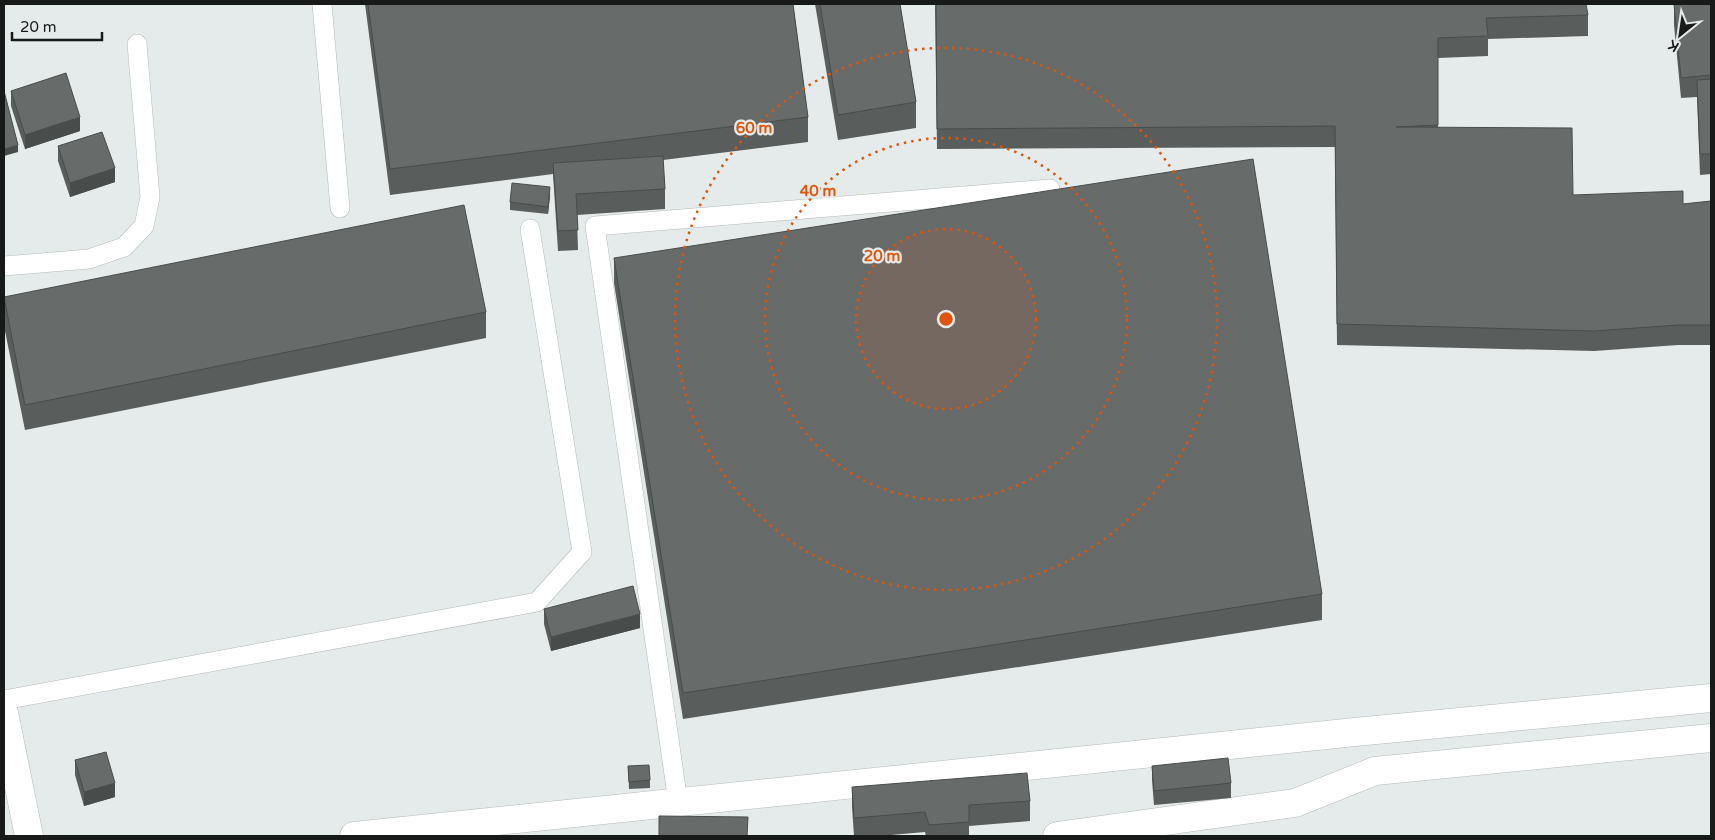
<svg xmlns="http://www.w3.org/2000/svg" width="1715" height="840" font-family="'Varela Round',sans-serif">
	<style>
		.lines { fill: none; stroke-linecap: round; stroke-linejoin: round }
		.lane-casing { stroke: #b5bab9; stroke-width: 20 }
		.street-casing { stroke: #b5bab9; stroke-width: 29 }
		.lane { stroke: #fff; stroke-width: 19 }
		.street { stroke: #fff; stroke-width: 28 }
		.wall { fill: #595d5c }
		.shaded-wall { fill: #484c4b }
		.building { fill: #676c6b; stroke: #484c4b }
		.ring { fill: none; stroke: #de560d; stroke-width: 2.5; stroke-dasharray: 2.5 5 }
		.centre { fill: #de560d; stroke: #e5eaea; stroke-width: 2.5 }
		.ring-label { font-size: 15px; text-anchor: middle; font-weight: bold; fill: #de560d; stroke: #e5eaea; stroke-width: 4.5; stroke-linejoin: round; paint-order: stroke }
	</style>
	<rect width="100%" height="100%" fill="#e5eaea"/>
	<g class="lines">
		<g class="lane-casing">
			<g id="lane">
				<path d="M322,4L340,208"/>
				<path d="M4,266L89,259L124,247L144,226L150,197L137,44"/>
				<path d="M4,700L537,602L582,552L530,229"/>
				<path d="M678,802L595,226L1050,189"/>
			</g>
		</g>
		<g class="street-casing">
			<g id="street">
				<path d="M4,713L29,836"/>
				<path d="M354,836L1355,732L1711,698"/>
				<path d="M1057,836L1295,803L1375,771L1711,738"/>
			</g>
		</g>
		<use href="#lane" class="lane"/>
		<use href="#street" class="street"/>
	</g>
	<g class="wall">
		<path d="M365,4H793L808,117V142L663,160L665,189V209L577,215L578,250L558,251L553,174L390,195Z"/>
		<path d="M815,4H900L916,102V128L838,140Z"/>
		<path d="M935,4L1588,15V36L1488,39V56L1438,58V127L1573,195L1683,204L1711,201V345H1678L1594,351L1337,345L1335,147L937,149Z"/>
		<path d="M1674,4H1711V174L1700,175L1697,97L1681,98L1674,25Z"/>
		<path d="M11,91L80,131L25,149L11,106Z"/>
		<path d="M58,146L115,182L70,197L58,161Z"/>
		<path d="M550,195L548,214L510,210V202Z"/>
		<path d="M614,258L1322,594V620L683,719L614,283Z"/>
		<path d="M4,297L486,312V338L25,430L4,326Z"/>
		<path d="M544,609L640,628L551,651L544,624Z"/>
		<path d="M75,760L115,797L84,806L75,775Z"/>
		<path d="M628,766L650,780V788L629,789Z"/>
		<path d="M1152,766L1231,783V798L1154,805L1152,780Z"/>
		<path d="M852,787L1030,801V821L969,826V836H926L925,832L880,836H854L852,807Z"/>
	</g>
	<g class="shaded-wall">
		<path d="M80,117V131L25,149V135Z"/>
		<path d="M18,145V152L4,156V149Z"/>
		<path d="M115,168V182L70,197V183Z"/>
		<path d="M550,187V195L548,214V207Z"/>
		<path d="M640,614V628L551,651V637Z"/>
		<path d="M115,783V797L84,806V792Z"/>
	</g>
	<g class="building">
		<path d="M368,4H793L808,117L390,169Z"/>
		<path d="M820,4H900L916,102L838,115Z"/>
		<path d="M936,4H1586L1588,15L1486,18L1488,36L1438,38V125L1396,127L1572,128L1573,195L1683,191V204L1711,201V325H1678L1594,331L1337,324L1335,126L937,129Z"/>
		<path d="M1674,4H1711V75L1681,78Z"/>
		<path d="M66,73L80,117L25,135L11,91Z"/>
		<path d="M1711,79V154H1700L1697,80Z"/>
		<path d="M4,91L18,145L4,149Z"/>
		<path d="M102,132L115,168L70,183L58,146Z"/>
		<path d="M663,156L665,189L576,194L578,230L558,231L553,163Z"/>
		<path d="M1253,159L1322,594L683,693L614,258Z"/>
		<path d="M512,183L550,187L548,207L510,202Z"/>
		<path d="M464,205L486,312L25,405L4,297Z"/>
		<path d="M633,586L640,614L551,637L544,609Z"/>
		<path d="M106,752L115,783L84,792L75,760Z"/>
		<path d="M1228,758L1231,783L1154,791L1152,766Z"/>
		<path d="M649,765L650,780L629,782L628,766Z"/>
		<path d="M1027,773L1030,801L969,805V822L929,825L925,812L854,818L852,787Z"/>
		<path d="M659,816L748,817L747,836H659Z"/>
	</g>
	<circle cx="946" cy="319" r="90" fill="#de560d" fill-opacity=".12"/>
	<g class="ring">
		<circle cx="946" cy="319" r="90"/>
		<circle cx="946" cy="319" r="181"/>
		<circle cx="946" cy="319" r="271"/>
	</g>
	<circle cx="946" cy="319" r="8" class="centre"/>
	<g class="ring-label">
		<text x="754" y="133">60 m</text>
		<text x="818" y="196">40 m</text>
		<text x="882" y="261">20 m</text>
	</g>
	<rect width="1715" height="840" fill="none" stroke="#181919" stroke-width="10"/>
	<g transform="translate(1680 35) rotate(210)" stroke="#e5eaea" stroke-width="4" paint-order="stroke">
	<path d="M0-4L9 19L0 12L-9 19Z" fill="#181919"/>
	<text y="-8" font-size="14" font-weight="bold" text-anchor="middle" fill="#181919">K</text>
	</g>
	<path d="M12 32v8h90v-8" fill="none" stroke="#181919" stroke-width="2.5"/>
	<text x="20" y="32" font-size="15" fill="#181919" stroke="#e5eaea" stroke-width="4" paint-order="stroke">20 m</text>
</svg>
